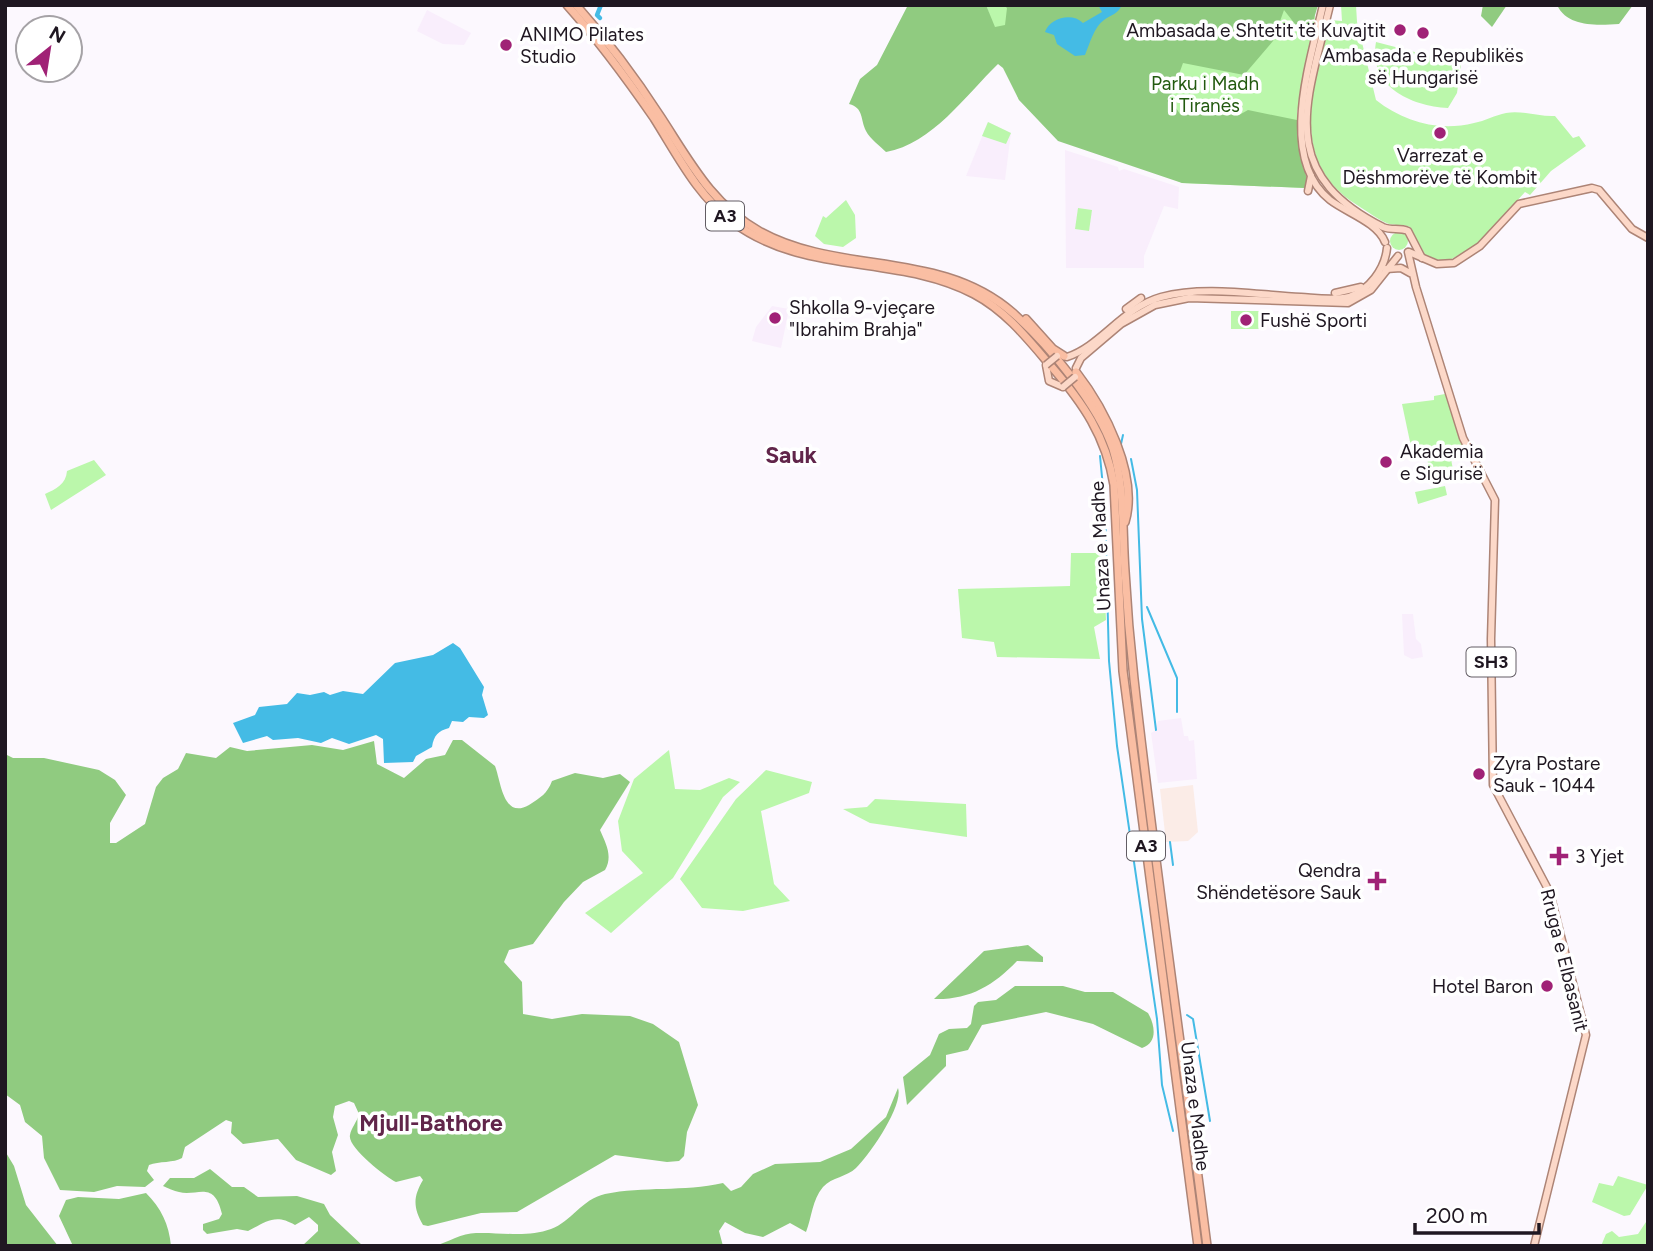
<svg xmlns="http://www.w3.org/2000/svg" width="1653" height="1251" font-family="Figtree,sans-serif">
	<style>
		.commercial { fill: #fbece7 }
		.built { fill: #f9eefc }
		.green { fill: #bbf7ab }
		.forest { fill: #90cb80 }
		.water { fill: #44bbe5 }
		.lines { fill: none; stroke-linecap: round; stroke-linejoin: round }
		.stream { stroke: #44bbe5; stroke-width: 2 }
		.canal { stroke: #44bbe5; stroke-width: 4.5 }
		.major-casing { stroke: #ad8476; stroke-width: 9 }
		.highway-casing { stroke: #ad8476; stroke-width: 10 }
		.major { stroke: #fcd8c8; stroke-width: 6 }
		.highway { stroke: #fabea3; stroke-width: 7 }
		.major-bridge-casing { stroke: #ad8476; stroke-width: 9; stroke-linecap: butt }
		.major-bridge { stroke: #fcd8c8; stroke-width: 6 }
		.poi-dot { fill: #a02276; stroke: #fff; stroke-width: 2.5 }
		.labels { text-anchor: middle; stroke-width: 7; stroke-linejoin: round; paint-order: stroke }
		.shield { fill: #fff; stroke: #625d64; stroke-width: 2 }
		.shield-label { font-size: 18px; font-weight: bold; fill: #1f1721 }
		.poi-label { font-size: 19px; fill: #1f1721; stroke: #fff; text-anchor: start }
		.park-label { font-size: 19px; fill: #225a0f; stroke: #fff }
		.street-label { font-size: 19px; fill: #1f1721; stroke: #fff }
		.quarter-label { font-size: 23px; font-weight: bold; fill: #61254a; stroke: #fff }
	</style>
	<rect width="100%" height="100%" fill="#fcf8fe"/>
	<path class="commercial" d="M1193,785L1198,832L1188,841L1166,842L1160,789Z"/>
	<g class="built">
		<path d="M427,10L471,33L464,45L443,44L417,31Z"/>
		<path d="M988,122L1011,133L1005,180L966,176Z"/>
		<path d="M1065,150L1118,167L1119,171L1124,169L1179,187L1178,209L1164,206L1144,256V268H1066Z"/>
		<path d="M772,306L789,309L781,348L752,341L756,327Z"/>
		<path d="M1402,614H1413L1416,639L1421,644L1423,657L1412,659L1404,655Z"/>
		<path d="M1181,718L1184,736H1188L1189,741L1194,740L1197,779L1158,783L1151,733L1156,730L1158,721Z"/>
	</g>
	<g class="green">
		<path d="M986,5H1312L1316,22L1297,112L1305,188L1182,183L1019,100Z"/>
		<path d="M1341,5H1356L1357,22L1376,100C1404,122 1439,132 1474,123C1485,121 1495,115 1506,113C1522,110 1539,117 1555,116L1573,138L1579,136L1586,146L1551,171L1530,195L1525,192L1477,245L1446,262L1426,256L1410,227C1403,224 1396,226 1389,224C1378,220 1367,211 1357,205C1286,161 1314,86 1330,20L1342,21Z"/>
		<path d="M1376,42L1461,64L1457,93L1448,108C1410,106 1368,86 1376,42Z"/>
		<path d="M988,122L1011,133L1006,144L982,136Z"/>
		<path d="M846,200L855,215L856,238L843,247L824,244L815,236L823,216L826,218Z"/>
		<path d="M1078,208L1092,210L1089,231L1075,229Z"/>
		<circle cx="1399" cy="241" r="9"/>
		<rect x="1231" y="311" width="29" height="18"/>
		<path d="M1445,394L1463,446L1413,456L1402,404L1434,400V396Z"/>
		<path d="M1450,454L1455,480L1432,485L1427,458Z"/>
		<path d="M94,460L106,475L51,510L45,494C56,489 66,484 67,471Z"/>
		<path d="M1445,486L1447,495L1418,504L1415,492Z"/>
		<path d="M1071,553H1103L1106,620L1094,627L1100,659L997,657L994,642L962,638L958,589L1070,586Z"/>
		<path d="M669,750L675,789L700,790L729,778L740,782L723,797L673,878L611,933L585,913L643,873L622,851L618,821L634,779Z"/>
		<path d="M766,770L812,782L809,793L761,811L774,884L790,901L743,911L702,908L680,879L736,799Z"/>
		<path d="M875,799L966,804L967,837L870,823L843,809L867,807Z"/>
		<path d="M1618,1176L1648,1185L1630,1215L1624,1216L1592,1202L1599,1183L1613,1186Z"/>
		<path d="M1648,1219V1246H1601L1606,1234L1612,1231L1619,1237L1638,1234Z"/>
	</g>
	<g class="forest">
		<path d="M908,5H986L995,27L1005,25L1007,8L1004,5H1318L1310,32L1302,33L1284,10L1273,41L1244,75L1183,63L1170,99L1180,114L1198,108L1239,115L1248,110L1297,120L1307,182L1305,188L1182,183L1058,141L1019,100L1003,68L998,64C966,95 932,144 886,152C880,146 870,139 866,131C860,119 864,108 849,104L860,79L877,65Z"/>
		<path d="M1483,5H1507L1492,27L1481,16Z"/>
		<path d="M1557,5H1633L1619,24C1598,25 1568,28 1557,5Z"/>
		<path d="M453,740H462L495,766C501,781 503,820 529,805C541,797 547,794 552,781L575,773L603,778L620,774L630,782L600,830C606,844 613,856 605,870L583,882L564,902L533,944L509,950L504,962L522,982L523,1014L552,1019L582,1014L630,1016L653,1024L679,1042L698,1105L687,1132L684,1156L679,1161L667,1162L615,1155L517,1212L481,1213L428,1226L423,1225C413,1207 413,1197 423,1180L420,1176L396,1182C386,1177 347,1147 350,1135C351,1128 357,1122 359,1114L354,1103L349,1101L335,1106L333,1117L338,1135L332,1152L336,1171L331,1175L296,1160L278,1139L243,1144L231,1133L232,1122L226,1120L185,1147L182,1158C174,1163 159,1161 149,1165L147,1171L154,1180L145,1187L117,1186L94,1192L60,1190L44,1158L42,1136L25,1122L20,1105L5,1094V754L13,758H44L99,770L115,780L126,795L110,823V843H116L145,824L156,787L163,778L178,769L186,753L216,758L230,747L247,751L312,745L343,750L374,741L377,764L404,778L426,759L445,755Z"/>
		<path d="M1028,945L1043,957V962L1017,961C993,986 969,1000 934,999L984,951Z"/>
		<path d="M1015,986H1063L1085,992H1113L1148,1013C1155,1025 1158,1043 1142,1048L1093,1024L1046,1012L982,1025L968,1050L946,1055V1066L907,1105L903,1077L930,1055L939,1034L949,1029L967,1028L971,1024L974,1006L978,1002L996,1000Z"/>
		<path d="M898,1088C904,1105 869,1156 856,1168C847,1177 832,1177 823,1187C812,1200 812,1217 806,1232L790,1223L763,1237L745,1233L725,1222L719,1231L723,1246H435C448,1242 462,1233 476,1233C500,1232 527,1238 551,1229C571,1222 582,1199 605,1194C644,1186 683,1192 723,1183L731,1191L741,1187L753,1174L775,1164L820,1162L851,1149L886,1117Z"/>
		<path d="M5,1151L14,1166L26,1205L58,1246H5Z"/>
		<path d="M210,1169L232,1187H244L258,1197L297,1196L324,1204L330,1215L363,1246H302L318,1231V1225L309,1217L295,1225C275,1213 266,1222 248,1231L237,1229L207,1234L203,1230V1224L219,1219L222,1214C214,1179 197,1197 179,1192C174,1191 168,1188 163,1186L170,1178H194Z"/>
		<path d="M146,1193C161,1208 169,1224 171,1246H73L59,1216L66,1200L78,1197L119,1199Z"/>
	</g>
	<g class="water">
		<path d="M1098,5H1122C1117,15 1112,14 1104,20C1094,27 1090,43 1085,55L1075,56L1057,44L1054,35L1045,32C1050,18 1072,12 1083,23L1102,12Z"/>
		<path d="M453,643L460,648L484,687L482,695L488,715L484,718L469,717L463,722L452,721L449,728C438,731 434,735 432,747L416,756L413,762L384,763L383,739L376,735L349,744L332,738L321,743L298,738L273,740L267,736L243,743L233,723L255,715L259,707L287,704L297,693L310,695L324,692L330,695L343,691L363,694L395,663L433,655Z"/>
	</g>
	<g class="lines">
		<g class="stream">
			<path d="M1121,444L1123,435"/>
			<path d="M1100,456L1105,508L1109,661L1117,746L1157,1019L1162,1085L1173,1131"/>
			<path d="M1131,459L1137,490L1142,619L1156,730"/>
			<path d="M1147,607L1177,678V712"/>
			<path d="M1170,842L1173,865"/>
			<path d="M1187,1015L1193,1019L1210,1121"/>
		</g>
		<path class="canal" d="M600,18L597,15L601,5"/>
		<g class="major-casing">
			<g id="major">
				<path d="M1323,5C1311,59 1277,158 1330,200C1347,213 1377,222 1385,242"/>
				<path d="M1330,5C1307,102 1274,172 1383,227C1392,231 1399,227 1408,231L1422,258"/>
				<path d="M1308,191L1311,176"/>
				<path d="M1408,252L1416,287L1463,438L1495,500L1491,639L1493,785L1550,893L1586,1035L1534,1246"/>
				<path d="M1409,252L1437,264L1454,263L1480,246L1519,204L1592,188L1599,190L1632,229L1648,238"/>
				<path d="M1386,269L1401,268L1410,273"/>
				<path d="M1335,293L1361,287"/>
				<path d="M1126,309L1141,298"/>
				<path d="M1067,357C1101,346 1122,308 1161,297C1205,285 1256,295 1301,297C1316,298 1334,301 1349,297C1369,290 1385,269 1387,248"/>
				<path d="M1046,365L1049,381L1063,387"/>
				<path d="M1076,368L1081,358L1121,324L1155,305L1189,298L1348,303L1371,290L1398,256"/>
			</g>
		</g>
		<g class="highway-casing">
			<g id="highway">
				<path d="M567,5C599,41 627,79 654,118C678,156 697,195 733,222C805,276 898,254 974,294C1006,311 1028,339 1051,366C1083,403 1106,436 1114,485L1123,671L1198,1246"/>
				<path d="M576,5C607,40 635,77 660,116C689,160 711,204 759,231C840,276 940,249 1013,313C1048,344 1098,404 1113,449C1125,488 1122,531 1125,571C1127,607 1130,643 1134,679C1155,868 1183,1057 1207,1246"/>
				<path d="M1026,319L1053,349L1064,356"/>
				<path d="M1076,372C1104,408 1139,475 1125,522"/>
			</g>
		</g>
		<use href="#major" class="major"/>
		<use href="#highway" class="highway"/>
		<g class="major-bridge-casing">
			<g id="major-bridge">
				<path d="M1046,365L1057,356"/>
				<path d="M1063,387L1075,377"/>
			</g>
		</g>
		<use href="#major-bridge" class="major-bridge"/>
	</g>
	<g class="poi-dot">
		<circle cx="1400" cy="30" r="7"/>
		<circle cx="1423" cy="33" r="7"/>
		<circle cx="506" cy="45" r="7"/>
		<circle cx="1440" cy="133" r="7"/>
		<circle cx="775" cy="318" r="7"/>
		<circle cx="1246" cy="320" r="7"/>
		<circle cx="1386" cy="462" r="7"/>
		<circle cx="1479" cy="774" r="7"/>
		<path d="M1555.5 845.5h7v7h7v7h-7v7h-7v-7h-7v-7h7z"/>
		<path d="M1373.5 870.5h7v7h7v7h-7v7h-7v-7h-7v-7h7z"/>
		<circle cx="1547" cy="986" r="7"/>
	</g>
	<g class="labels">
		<g class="shield">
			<rect x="706" y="201.5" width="38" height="29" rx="5"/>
			<rect x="1466.5" y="647.5" width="49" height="29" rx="5"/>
			<rect x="1127" y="831.5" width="38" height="29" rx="5"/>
		</g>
		<g class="shield-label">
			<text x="725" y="222">A3</text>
			<text x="1491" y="668">SH3</text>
			<text x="1146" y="852">A3</text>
		</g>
		<g class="poi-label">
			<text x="1386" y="37" text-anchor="end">Ambasada e Shtetit të Kuvajtit</text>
			<text x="520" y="41">ANIMO Pilates<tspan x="520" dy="22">Studio</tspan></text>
			<text x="1423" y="62" text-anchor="middle">Ambasada e Republikës<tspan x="1423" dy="22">së Hungarisë</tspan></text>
			<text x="1440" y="162" text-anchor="middle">Varrezat e<tspan x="1440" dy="22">Dëshmorëve të Kombit</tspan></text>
			<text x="789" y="314">Shkolla 9-vjeçare<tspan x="789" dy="22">"Ibrahim Brahja"</tspan></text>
			<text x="1260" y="327">Fushë Sporti</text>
			<text x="1400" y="458">Akademia<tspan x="1400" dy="22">e Sigurisë</tspan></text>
			<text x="1493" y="770">Zyra Postare<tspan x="1493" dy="22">Sauk - 1044</tspan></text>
			<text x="1575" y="863">3 Yjet</text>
			<text x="1361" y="877" text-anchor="end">Qendra<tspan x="1361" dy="22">Shëndetësore Sauk</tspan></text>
			<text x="1533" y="993" text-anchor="end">Hotel Baron</text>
		</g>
		<g class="park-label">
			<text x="1205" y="90">Parku i Madh<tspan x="1205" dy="22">i Tiranës</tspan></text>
		</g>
		<g class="street-label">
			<text transform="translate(1100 546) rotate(-93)" y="7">Unaza e Madhe</text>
			<text transform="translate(1565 960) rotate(76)" y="7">Rruga e Elbasanit</text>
			<text transform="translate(1196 1106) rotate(83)" y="7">Unaza e Madhe</text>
		</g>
		<g class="quarter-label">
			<text x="791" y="463">Sauk</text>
			<text x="431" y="1131">Mjull-Bathore</text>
		</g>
	</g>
	<rect width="1653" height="1251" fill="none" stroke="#1f1721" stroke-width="14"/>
	<g transform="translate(49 49) rotate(30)"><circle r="33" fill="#ffffff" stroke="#a5a2a6" stroke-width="2"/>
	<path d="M0-5L12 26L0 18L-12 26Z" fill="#a02276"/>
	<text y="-10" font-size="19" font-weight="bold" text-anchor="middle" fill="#1f1721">N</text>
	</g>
	<path d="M1415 1223v10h124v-10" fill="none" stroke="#1f1721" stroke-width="3.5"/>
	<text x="1426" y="1223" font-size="21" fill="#1f1721" stroke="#ffffff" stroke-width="5" paint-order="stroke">200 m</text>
</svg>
